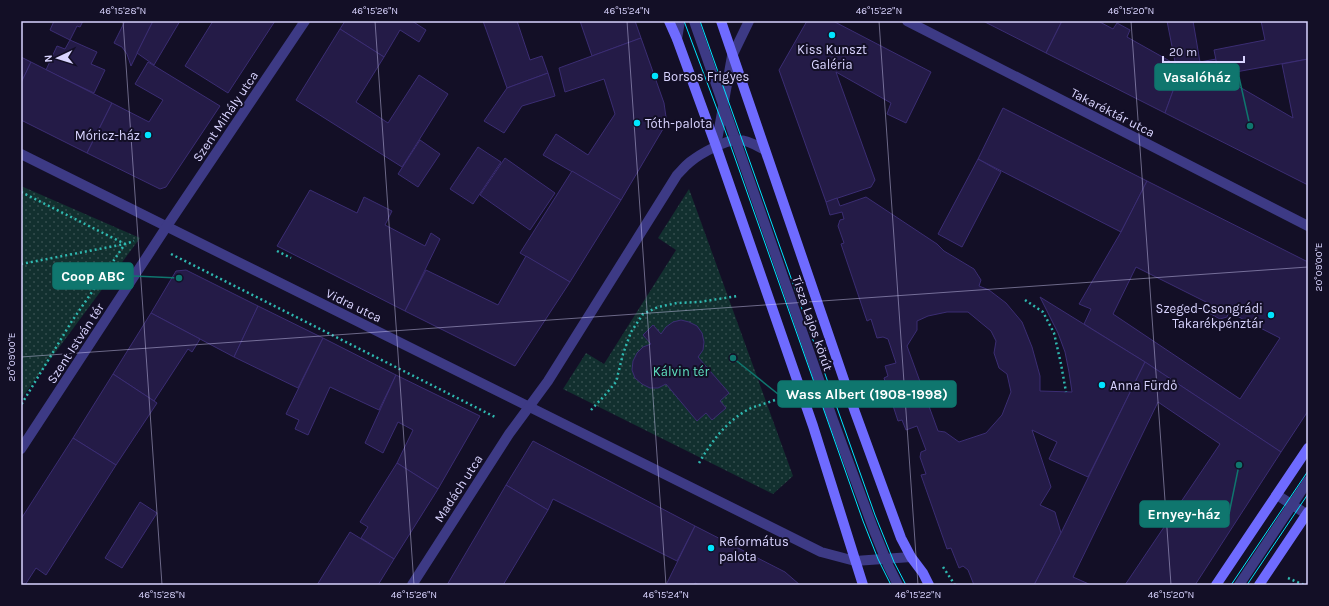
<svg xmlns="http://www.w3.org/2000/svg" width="1329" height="606" font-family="Karla,sans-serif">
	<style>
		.park { fill: url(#park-dots) }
		.building { fill: #241b47; stroke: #3b2d73; fill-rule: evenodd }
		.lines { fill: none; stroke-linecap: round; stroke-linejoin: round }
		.path { stroke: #2fb8b0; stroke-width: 2.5; stroke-dasharray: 2 3; stroke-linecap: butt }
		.lane { stroke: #3d3a85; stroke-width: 10 }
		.street { stroke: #3d3a85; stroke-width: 10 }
		.secondary { stroke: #6f6bff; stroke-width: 10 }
		.tram { stroke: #00e5ff; stroke-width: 1 }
		.ticks { fill: none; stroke: #d9d4ff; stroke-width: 1; stroke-opacity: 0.45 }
		.poi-dot { fill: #00e5ff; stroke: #130f26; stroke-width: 1.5 }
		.labels { text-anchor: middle; stroke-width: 4; stroke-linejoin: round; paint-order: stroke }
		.poi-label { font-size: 13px; fill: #d9d4ff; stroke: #130f26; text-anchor: start }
		.street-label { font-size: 13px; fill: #d9d4ff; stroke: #130f26 }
		.park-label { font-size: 13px; fill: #5fe0c0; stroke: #130f26 }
		.leader { fill: none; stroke: #0f766e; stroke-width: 1.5 }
		.callout-dot { fill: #0f766e; stroke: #130f26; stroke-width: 1.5 }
		.callout { fill: #0f766e; stroke: #0f766e; stroke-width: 1.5 }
		.callout-label { font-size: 14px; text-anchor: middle; font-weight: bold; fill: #fff }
		.neatline { fill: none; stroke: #d9d4ff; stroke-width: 1.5 }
		.ticks-label { font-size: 10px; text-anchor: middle; fill: #d9d4ff }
	</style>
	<defs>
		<pattern id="park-dots" width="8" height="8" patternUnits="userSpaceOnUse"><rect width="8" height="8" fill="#12302f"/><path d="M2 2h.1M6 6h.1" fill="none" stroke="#344d4e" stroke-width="1.8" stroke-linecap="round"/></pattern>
	</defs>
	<rect width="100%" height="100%" fill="#130f26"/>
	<g class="park">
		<path d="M21,186L140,238L21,399Z"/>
		<path d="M689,189L793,476L773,494L563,389L586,353L604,364L676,250L658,238Z"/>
	</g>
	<g class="building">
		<path d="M54,21H83L80,27L77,26L70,40L50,30Z"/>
		<path d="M125,21H153L131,66L127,54L122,47L114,43Z"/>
		<path d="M153,21H180L154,65L137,53Z"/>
		<path d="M213,21H275L228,93L185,66Z"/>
		<path d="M345,21H412L426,30L419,42L400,30L384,57L340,29Z"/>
		<path d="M483,21H517L530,60L542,56L548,73L507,88Z"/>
		<path d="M580,21H635L641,38L592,56Z"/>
		<path d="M807,21H833L931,72L906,123L887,114L891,103L836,72L875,180L871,187L826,202L779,70Z"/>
		<path d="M983,21H1062L1046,53Z"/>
		<path d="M1062,21H1098L1113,29L1117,23L1130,30L1127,37L1175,64L1178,77L1165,113L1046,53Z"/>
		<path d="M1167,21H1193L1200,62L1216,59L1219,75L1178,77Z"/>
		<path d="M1261,21H1308V59L1219,75L1214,50L1265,40Z"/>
		<path d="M340,29L384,57L356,102L388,123L419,75L448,94L402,167L296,100Z"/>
		<path d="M641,38L664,103L666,117L663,129L621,200L543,155L556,134L588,155L615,114L604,79L565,92L559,68Z"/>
		<path d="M70,40L97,52L91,64L105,70L94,93L46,70L57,46L65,49Z"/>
		<path d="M21,57L31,62L21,83Z"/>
		<path d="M1308,59V185L1165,113L1178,77L1219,75L1293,118L1282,64Z"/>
		<path d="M31,62L112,103L87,153L21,120V83Z"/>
		<path d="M148,62L220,106L166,187L160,189L87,153L112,103L149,122L163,100L135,84Z"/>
		<path d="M548,73L555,96L522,106L504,133L484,121L507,88Z"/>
		<path d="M1003,108L1147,181L1121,232L978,159Z"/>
		<path d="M420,140L440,154L418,187L398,174Z"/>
		<path d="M478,147L501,162L473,204L450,189Z"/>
		<path d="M505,158L555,193L530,230L480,195Z"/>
		<path d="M978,159L1001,172L962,247L938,234Z"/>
		<path d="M572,171L621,200L570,282L520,253Z"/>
		<path d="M1147,181L1308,262V411L1281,452L1145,362L1084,324L1091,309L1079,304L1121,232ZM1136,267L1208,303L1205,307L1209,313L1220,319L1227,317L1229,312L1280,338L1240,399L1113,314Z"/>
		<path d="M310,190L357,213L364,197L392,211L385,225L425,246L431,233L440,239L405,311L277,246Z"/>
		<path d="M866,197L937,244L944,251L974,269L981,280L979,286L989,290L1006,303L1022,322L1032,347L1040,376V391L1072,392L1069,372L1065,352L1058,333L1040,297L1145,362L1088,477L1049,459L1057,442L1032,430L1051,487L1040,505L1055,512L1061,533L1034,585H974L968,570L963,566L959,568L951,548L947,549L921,475L926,474L920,457L921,452L926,450L917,426L906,430L902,420L898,421L884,378L888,376L885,366L896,363L888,339L883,337L877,338L871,319L867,321L841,244L844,243L838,226L840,220L844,219L842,212L830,215L826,202L837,198L840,206ZM947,312H968L991,331L996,341L994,353L999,368L1007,374L1011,392L1002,415L986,433L959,442L945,432L938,431L907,346L917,330V321L928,316Z"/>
		<path d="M526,256L570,282L515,366L405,311L426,270L498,305Z"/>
		<path d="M186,270L258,306L234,357L151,313L176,271Z"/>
		<path d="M258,306L323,338L298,388L234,357Z"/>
		<path d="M151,313L200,339L192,352L188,349L154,401L113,374Z"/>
		<path d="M681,320L689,322L697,326L702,333L704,342L703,350L698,357L729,393L720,401L726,408L712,420L706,413L697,421L666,384L658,388H650L642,384L635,378L632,370L633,361L637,353L643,347L651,344L643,335L653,325L661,334L666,327L673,322Z"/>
		<path d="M323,338L396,375L379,410L330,387L308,435L295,429L299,420L286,414Z"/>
		<path d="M1145,362L1281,452L1195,585H1125L1220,444L1158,402L1073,577L1091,585H1034L1061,533Z"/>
		<path d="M113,374L157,403L116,465L73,438Z"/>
		<path d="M396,375L480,416L438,489L397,463L413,430L398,422L383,453L365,443Z"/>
		<path d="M73,438L116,465L46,575L36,568L25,585H21V519Z"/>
		<path d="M533,441L695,526L677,561L553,499L548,510L506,485Z"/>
		<path d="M397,463L438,489L394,559L361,538L368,527L360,522Z"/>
		<path d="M506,485L548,510L503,585H447Z"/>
		<path d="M140,502L157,513L122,568L105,558Z"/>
		<path d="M695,526L785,572L800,585H699L695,583L694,585H666Z"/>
		<path d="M350,532L394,559L378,585H317Z"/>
	</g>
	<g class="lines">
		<g class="path">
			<path d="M21,192L125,244L72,321L21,405"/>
			<path d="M277,251L291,258"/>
			<path d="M171,254L497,418"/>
			<path d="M21,264L125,244L134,241"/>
			<path d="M1025,300L1043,312L1054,333L1061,364L1066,392"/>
			<path d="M591,410L605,395L616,382L623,354L631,332L643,314L658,307L677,303L699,302L738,296"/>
			<path d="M699,463C712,441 727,420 751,408C759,405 767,403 775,400"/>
			<path d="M943,567L955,585"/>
			<path d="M1288,578L1304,585"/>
		</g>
		<g class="lane">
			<path d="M694,21L833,420L873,528L888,565L898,585"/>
			<path d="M1239,585L1308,481"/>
		</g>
		<g class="street">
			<path d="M907,21L1308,226"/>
			<path d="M677,39L680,21"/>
			<path d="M716,146L732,56L749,21"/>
			<path d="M21,154L821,552L855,561L911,557"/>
			<path d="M21,449L167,226L305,21"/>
			<path d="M1277,495L1308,515"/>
			<path d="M412,585L509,434L548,381L677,175C681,171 685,166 690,162C700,154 726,139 739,140C748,140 757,146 765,150"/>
		</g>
		<g class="secondary">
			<path d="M669,21L677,39L716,146L813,426L863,585"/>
			<path d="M721,21L855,412L901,538L911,557L923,573L929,585"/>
			<path d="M1216,585L1308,448"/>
			<path d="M1259,585L1308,512"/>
		</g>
		<g class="tram">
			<path d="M684,21L729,141L863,521L878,559L891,585"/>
			<path d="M700,21L875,515L894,562L906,585"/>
			<path d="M1231,585L1308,471"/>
			<path d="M1247,585L1308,494"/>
		</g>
	</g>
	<path class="ticks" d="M123,21L162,585M375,21L414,585M627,21L666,585M879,21L918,585M1131,21L1171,585M21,357L1308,267"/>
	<g class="poi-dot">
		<circle cx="832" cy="35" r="4"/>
		<circle cx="655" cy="76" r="4"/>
		<circle cx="637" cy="123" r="4"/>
		<circle cx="148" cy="135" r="4"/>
		<circle cx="1271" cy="315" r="4"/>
		<circle cx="1102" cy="385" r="4"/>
		<circle cx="711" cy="548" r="4"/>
	</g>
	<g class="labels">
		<g class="poi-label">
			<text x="832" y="54" text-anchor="middle">Kiss Kunszt<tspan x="832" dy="15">Galéria</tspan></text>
			<text x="663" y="81">Borsos Frigyes</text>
			<text x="645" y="128">Tóth-palota</text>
			<text x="140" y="140" text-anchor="end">Móricz-ház</text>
			<text x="1263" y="313" text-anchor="end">Szeged-Csongrádi<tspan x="1263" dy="15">Takarékpénztár</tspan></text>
			<text x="1110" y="390">Anna Fürdő</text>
			<text x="719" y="546">Református<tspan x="719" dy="15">palota</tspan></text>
		</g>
		<g class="street-label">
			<text transform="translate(1113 112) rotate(27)" y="5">Takaréktár utca</text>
			<text transform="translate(225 116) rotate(-56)" y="5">Szent Mihály utca</text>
			<text transform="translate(354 305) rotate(26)" y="5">Vidra utca</text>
			<text transform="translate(813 323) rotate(71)" y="5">Tisza Lajos körút</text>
			<text transform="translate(75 343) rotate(-57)" y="5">Szent István tér</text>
			<text transform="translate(458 488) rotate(-57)" y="5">Madách utca</text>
		</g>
		<g class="park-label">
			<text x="681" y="376">Kálvin tér</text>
		</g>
	</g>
	<path class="leader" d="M1250 126L1239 77M179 278L133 276M733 358L778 394M1239 465L1229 514"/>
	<g class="callout-dot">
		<circle cx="1250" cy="126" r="4"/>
		<circle cx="179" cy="278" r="4"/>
		<circle cx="733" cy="358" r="4"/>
		<circle cx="1239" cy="465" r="4"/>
	</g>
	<g class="callout">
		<rect x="1155" y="64" width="84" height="26" rx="4"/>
		<rect x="53" y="263" width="80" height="26" rx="4"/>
		<rect x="778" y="381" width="178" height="26" rx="4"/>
		<rect x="1140" y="501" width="89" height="26" rx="4"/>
	</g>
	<g class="callout-label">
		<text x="1197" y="82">Vasalóház</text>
		<text x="93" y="281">Coop ABC</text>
		<text x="867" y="399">Wass Albert (1908-1998)</text>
		<text x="1184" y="519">Ernyey-ház</text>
	</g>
	<rect width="1329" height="606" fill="none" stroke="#130f26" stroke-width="44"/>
	<g transform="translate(58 58) rotate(266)" stroke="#130f26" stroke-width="3" paint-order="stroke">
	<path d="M0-3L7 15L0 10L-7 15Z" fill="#d9d4ff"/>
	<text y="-6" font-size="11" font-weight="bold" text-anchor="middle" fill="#d9d4ff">N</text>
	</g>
	<path d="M1163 56v6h81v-6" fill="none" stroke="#d9d4ff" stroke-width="2"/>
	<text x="1169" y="56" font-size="12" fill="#d9d4ff" stroke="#130f26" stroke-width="3" paint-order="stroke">20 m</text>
	<rect x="22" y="22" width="1285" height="562" class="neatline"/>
	<g class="ticks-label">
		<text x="123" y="14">46°15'28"N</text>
		<text x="375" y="14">46°15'26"N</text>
		<text x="627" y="14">46°15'24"N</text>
		<text x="879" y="14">46°15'22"N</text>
		<text x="1131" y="14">46°15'20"N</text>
		<text transform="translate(1318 267) rotate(-90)" y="4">20°09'00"E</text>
		<text transform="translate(11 357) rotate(-90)" y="4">20°09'00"E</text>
		<text x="162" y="598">46°15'28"N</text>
		<text x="414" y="598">46°15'26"N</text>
		<text x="666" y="598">46°15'24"N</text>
		<text x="918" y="598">46°15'22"N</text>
		<text x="1171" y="598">46°15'20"N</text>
	</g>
</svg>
